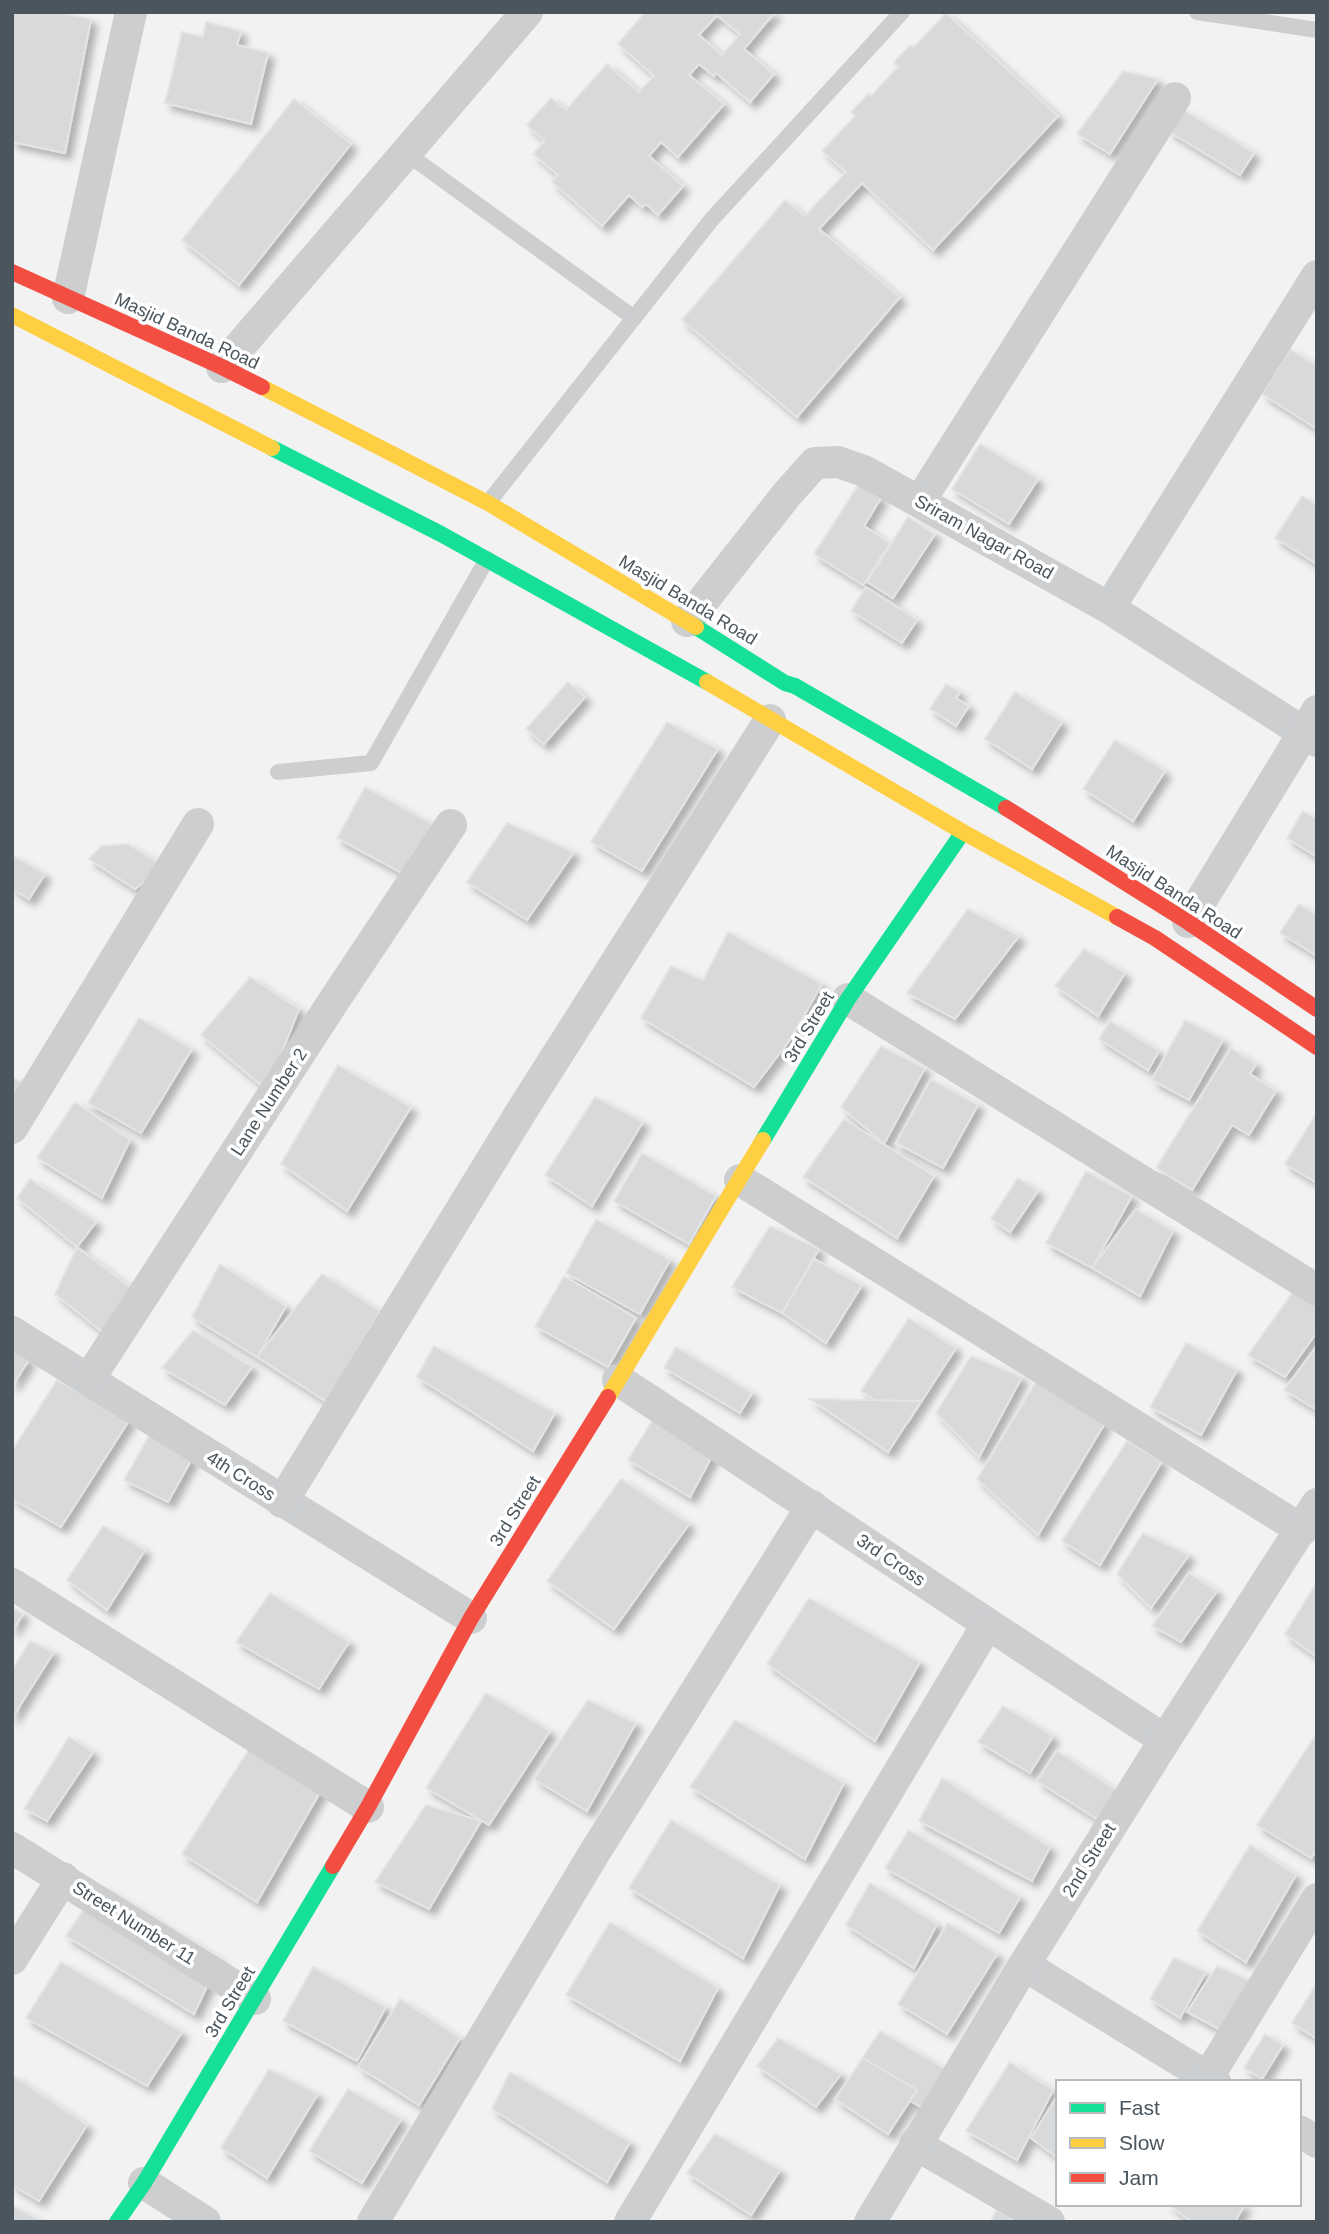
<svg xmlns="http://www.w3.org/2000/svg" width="1329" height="2234" font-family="Arial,sans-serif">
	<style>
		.building { fill: #d8d9da; stroke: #e3e4e5; stroke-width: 2; fill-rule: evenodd; filter: url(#shadow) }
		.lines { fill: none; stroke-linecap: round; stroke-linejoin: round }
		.lane { stroke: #ccced0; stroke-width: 16 }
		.street { stroke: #ccced0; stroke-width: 32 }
		.fast { stroke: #16e098; stroke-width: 16 }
		.slow { stroke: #ffcf43; stroke-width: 16 }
		.jam { stroke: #f24e42; stroke-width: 16 }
		.labels { text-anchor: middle; stroke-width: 7; stroke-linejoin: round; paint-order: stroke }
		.street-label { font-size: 18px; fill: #4a555d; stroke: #fff }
	</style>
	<defs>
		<filter id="shadow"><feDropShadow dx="6" dy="6" stdDeviation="3.5" flood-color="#0004"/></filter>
	</defs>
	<rect width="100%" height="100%" fill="#f2f2f2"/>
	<g class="building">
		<path d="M12,12H56L91,19L65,153L12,142Z"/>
		<path d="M645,12H775L744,49L774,74L750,102L716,73L714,76L699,64L689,75L724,104L678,157L661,142L649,156L683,186L658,215L646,204L642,207L629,195L602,226L552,182L558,175L533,154L545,141L527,125L551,98L566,110L607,64L639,92L654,76L618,44ZM717,15L740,34L722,55L699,35Z"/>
		<path d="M946,13L1058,116L933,250L862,183L819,229L900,297L797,417L682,320L785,200L805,216L846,172L822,151L855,116L851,112L869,93L871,96L898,67L894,62L910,45L914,47Z"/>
		<path d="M206,22L241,31L237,45L268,53L251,124L165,103L182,32L203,37Z"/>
		<path d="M1123,71L1158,79L1110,154L1077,134Z"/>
		<path d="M294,99L351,144L239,285L182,240Z"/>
		<path d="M1182,109L1254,153L1240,175L1168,131Z"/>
		<path d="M1290,349L1317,366V429L1262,394Z"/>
		<path d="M980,444L1038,479L1009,524L952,489Z"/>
		<path d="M859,484L881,498L864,526L890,543L863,585L814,554Z"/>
		<path d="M1302,496L1317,505V564L1275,538Z"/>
		<path d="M908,517L935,534L893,598L867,582Z"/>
		<path d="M866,587L917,620L902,643L851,611Z"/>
		<path d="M568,682L585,697L544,744L526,729Z"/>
		<path d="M946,684L960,692L956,698L969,706L956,726L930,709Z"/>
		<path d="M1015,692L1062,722L1032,769L985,739Z"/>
		<path d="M667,722L718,749L642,871L591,842Z"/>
		<path d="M1115,740L1165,771L1133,821L1083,789Z"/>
		<path d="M365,787L437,827L409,877L337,838Z"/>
		<path d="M1303,811L1315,818L1317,816V857L1287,838Z"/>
		<path d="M507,823L574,852L527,920L467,882Z"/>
		<path d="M128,844L164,866L135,889L89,859L101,846Z"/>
		<path d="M12,855L45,874L29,899L12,889Z"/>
		<path d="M1299,904L1317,915V956L1280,933Z"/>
		<path d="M968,909L1019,936L955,1019L907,993Z"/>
		<path d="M728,932L822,984L792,1037L754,1087L641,1018L671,966L703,980Z"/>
		<path d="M1084,949L1125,973L1098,1016L1055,986Z"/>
		<path d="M250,977L299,1009L267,1090L201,1035Z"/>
		<path d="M139,1018L192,1049L141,1133L88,1103Z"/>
		<path d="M1185,1020L1223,1040L1189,1100L1152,1080Z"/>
		<path d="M1110,1021L1159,1051L1148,1070L1099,1039Z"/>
		<path d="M881,1046L925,1068L884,1144L841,1107Z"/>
		<path d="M1231,1048L1256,1064L1250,1074L1276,1091L1249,1135L1232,1125L1192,1190L1156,1168Z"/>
		<path d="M338,1065L411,1107L347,1211L281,1164Z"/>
		<path d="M12,1077L23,1084L12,1103Z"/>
		<path d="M931,1079L978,1105L943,1168L896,1143Z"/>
		<path d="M595,1097L643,1122L592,1206L545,1175Z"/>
		<path d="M75,1102L130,1140L102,1198L37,1158Z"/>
		<path d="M1316,1114L1317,1115V1183L1285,1164Z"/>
		<path d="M844,1119L934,1176L897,1238L803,1177Z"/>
		<path d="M642,1153L716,1196L689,1244L614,1201Z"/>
		<path d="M1086,1171L1132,1196L1092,1268L1046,1243Z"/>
		<path d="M1018,1178L1038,1191L1010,1232L991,1219Z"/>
		<path d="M30,1179L96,1222L77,1247L17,1198Z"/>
		<path d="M1136,1209L1173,1231L1140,1296L1092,1268Z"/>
		<path d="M596,1219L670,1260L640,1314L566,1273Z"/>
		<path d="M770,1226L819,1249L782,1313L732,1287Z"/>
		<path d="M77,1247L134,1290L114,1341L55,1294Z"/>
		<path d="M814,1259L862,1285L826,1343L782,1313Z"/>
		<path d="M220,1264L286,1306L257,1357L192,1317Z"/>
		<path d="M322,1274L380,1311L327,1402L257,1357Z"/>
		<path d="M564,1276L636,1318L608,1367L535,1326Z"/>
		<path d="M1293,1292L1317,1307V1332L1285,1377L1248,1355Z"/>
		<path d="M909,1318L956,1348L908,1422L861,1391Z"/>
		<path d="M193,1330L252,1367L225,1405L162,1368Z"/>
		<path d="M1186,1343L1237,1370L1201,1435L1150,1407Z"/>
		<path d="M434,1346L555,1413L533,1451L417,1377Z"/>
		<path d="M1317,1346V1410L1284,1390Z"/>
		<path d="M676,1347L752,1393L740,1413L664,1368Z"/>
		<path d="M12,1350L29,1360L12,1386Z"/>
		<path d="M971,1356L1022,1377L979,1457L936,1413Z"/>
		<path d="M1042,1372L1105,1423L1038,1535L977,1479Z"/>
		<path d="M57,1380L130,1419L61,1527L12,1499V1451Z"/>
		<path d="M810,1399L921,1401L888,1452Z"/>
		<path d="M654,1418L716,1449L690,1497L628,1460Z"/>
		<path d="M150,1434L193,1457L168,1502L124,1480Z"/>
		<path d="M1127,1441L1162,1461L1100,1565L1062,1541Z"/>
		<path d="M621,1479L689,1524L614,1629L547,1581Z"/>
		<path d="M103,1526L145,1550L107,1610L67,1580Z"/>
		<path d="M1143,1533L1189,1555L1151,1608L1117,1574Z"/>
		<path d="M1189,1573L1217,1591L1181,1642L1152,1626Z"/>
		<path d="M1317,1582V1657L1285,1634Z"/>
		<path d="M270,1593L349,1642L319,1689L236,1642Z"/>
		<path d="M809,1598L920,1662L875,1741L767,1664Z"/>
		<path d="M12,1607L23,1614L12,1631Z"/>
		<path d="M30,1641L54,1652L12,1718V1670Z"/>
		<path d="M486,1693L550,1731L489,1825L426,1788Z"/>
		<path d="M588,1700L636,1723L587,1811L534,1779Z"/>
		<path d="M1003,1706L1053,1736L1030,1773L978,1742Z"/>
		<path d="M735,1720L844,1783L805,1859L690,1787Z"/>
		<path d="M1317,1733V1850L1311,1858L1257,1825Z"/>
		<path d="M69,1737L93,1752L47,1821L24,1809Z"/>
		<path d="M253,1743L323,1787L257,1902L182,1854Z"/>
		<path d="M1057,1751L1119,1792L1100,1821L1037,1781Z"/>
		<path d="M942,1778L1050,1847L1032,1881L919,1821Z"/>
		<path d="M426,1805L481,1821L429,1909L375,1882Z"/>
		<path d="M671,1820L780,1885L743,1958L629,1888Z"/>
		<path d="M909,1830L1020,1897L999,1933L885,1868Z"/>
		<path d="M1250,1845L1296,1875L1246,1962L1197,1931Z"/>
		<path d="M870,1883L937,1924L914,1968L846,1925Z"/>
		<path d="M100,1885L220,1959L194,2014L66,1936Z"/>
		<path d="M610,1922L718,1988L680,2061L566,1995Z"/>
		<path d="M948,1923L997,1954L947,2034L898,2004Z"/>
		<path d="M1174,1958L1206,1972L1180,2018L1150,1999Z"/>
		<path d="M61,1962L182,2032L147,2086L26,2018Z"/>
		<path d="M1217,1966L1255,1983L1226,2033L1187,2012Z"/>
		<path d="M313,1967L386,2007L357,2061L283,2021Z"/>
		<path d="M1317,1983V2039L1292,2023Z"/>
		<path d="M400,1999L460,2038L419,2105L358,2067Z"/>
		<path d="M880,2031L947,2070L926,2110L856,2068Z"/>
		<path d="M1265,2034L1283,2045L1262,2079L1244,2068Z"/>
		<path d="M778,2038L841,2074L816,2107L757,2066Z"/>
		<path d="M863,2058L917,2090L888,2134L835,2099Z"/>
		<path d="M1010,2062L1053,2090L1017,2160L966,2131Z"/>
		<path d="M269,2069L318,2094L267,2178L221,2148Z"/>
		<path d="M510,2072L630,2142L607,2182L492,2109Z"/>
		<path d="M12,2075L87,2125L39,2201L12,2185Z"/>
		<path d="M348,2089L401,2119L362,2183L309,2151Z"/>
		<path d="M1058,2095V2158L1031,2138Z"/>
		<path d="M715,2134L780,2170L751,2215L687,2173Z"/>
		<path d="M1168,2204H1245L1235,2222H1192Z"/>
		<path d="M12,2205L42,2222H12Z"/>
		<path d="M997,2210L1016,2222H990Z"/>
	</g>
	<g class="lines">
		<g class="lane">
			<path d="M1197,12L1317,30"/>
			<path d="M406,153L634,318"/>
			<path d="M488,503L712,219L902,12"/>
			<path d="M278,772L371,763L487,559"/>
		</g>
		<g class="street">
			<path d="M68,298L131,12"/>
			<path d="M222,367L527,12"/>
			<path d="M920,501L1175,98"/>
			<path d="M1109,608L1317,276"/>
			<path d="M687,621L788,493L815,463L838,462L864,471L1109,608L1317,741"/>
			<path d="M1188,922L1317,711"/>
			<path d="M848,999L1317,1290"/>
			<path d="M12,1128L198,824"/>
			<path d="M740,1180L1302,1530"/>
			<path d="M12,1332L471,1618"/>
			<path d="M89,1379L335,999L451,825"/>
			<path d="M618,1380C801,1499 981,1621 1165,1740"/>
			<path d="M282,1502L521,1112L770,720"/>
			<path d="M12,1584L368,1807"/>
			<path d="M12,1848L255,1999"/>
			<path d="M12,1959L63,1878"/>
			<path d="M1024,1965L1215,2082"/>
			<path d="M1208,2077L1317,1899"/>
			<path d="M1299,2131L1317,2142"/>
			<path d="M915,2144L1049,2222"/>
			<path d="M144,2183L205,2222"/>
			<path d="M373,2222L593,1855L812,1506"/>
			<path d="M630,2222L987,1625"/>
			<path d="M870,2222L1024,1965L1165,1740L1317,1504"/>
		</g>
		<g class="fast">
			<path d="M272,448L441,534L707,682"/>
			<path d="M696,627L785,683L795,686L1006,808"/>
			<path d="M763,1140L848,999L963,832"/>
			<path d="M117,2222L144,2183L333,1866"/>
		</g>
		<g class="slow">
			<path d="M12,315L272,448"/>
			<path d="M262,387L488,503L696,627"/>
			<path d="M707,682L963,832L1117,917"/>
			<path d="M608,1397L763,1140"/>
		</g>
		<g class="jam">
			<path d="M12,272L222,367L262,387"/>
			<path d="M1006,808L1188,922L1317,1009"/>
			<path d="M1117,917L1155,938L1317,1047"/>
			<path d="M333,1866L368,1807L471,1618L608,1397"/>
		</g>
	</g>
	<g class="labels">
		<g class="street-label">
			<text transform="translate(187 331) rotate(25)" y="6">Masjid Banda Road</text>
			<text transform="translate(984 537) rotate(29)" y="6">Sriram Nagar Road</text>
			<text transform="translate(688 600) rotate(31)" y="6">Masjid Banda Road</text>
			<text transform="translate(1174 892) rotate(33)" y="6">Masjid Banda Road</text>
			<text transform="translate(809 1027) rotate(-59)" y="6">3rd Street</text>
			<text transform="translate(269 1102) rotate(-57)" y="6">Lane Number 2</text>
			<text transform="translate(241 1476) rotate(32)" y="6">4th Cross</text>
			<text transform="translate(515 1511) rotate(-58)" y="6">3rd Street</text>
			<text transform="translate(891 1560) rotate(34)" y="6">3rd Cross</text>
			<text transform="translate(1089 1860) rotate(-58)" y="6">2nd Street</text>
			<text transform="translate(134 1923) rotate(32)" y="6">Street Number 11</text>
			<text transform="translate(230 2002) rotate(-59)" y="6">3rd Street</text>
		</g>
	</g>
	<rect width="1329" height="2234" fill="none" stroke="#4a555d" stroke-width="28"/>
	<rect x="1056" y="2080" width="245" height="126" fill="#ffffff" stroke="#b7bbbe" stroke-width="2"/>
	<rect x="1070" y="2103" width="35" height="10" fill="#16e098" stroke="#b7bbbe" stroke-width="2"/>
	<text x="1119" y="2115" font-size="21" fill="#4a555d">Fast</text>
	<rect x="1070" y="2138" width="35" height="10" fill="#ffcf43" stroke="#b7bbbe" stroke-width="2"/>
	<text x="1119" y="2150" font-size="21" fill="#4a555d">Slow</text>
	<rect x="1070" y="2173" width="35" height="10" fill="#f24e42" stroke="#b7bbbe" stroke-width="2"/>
	<text x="1119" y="2185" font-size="21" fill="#4a555d">Jam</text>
</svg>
